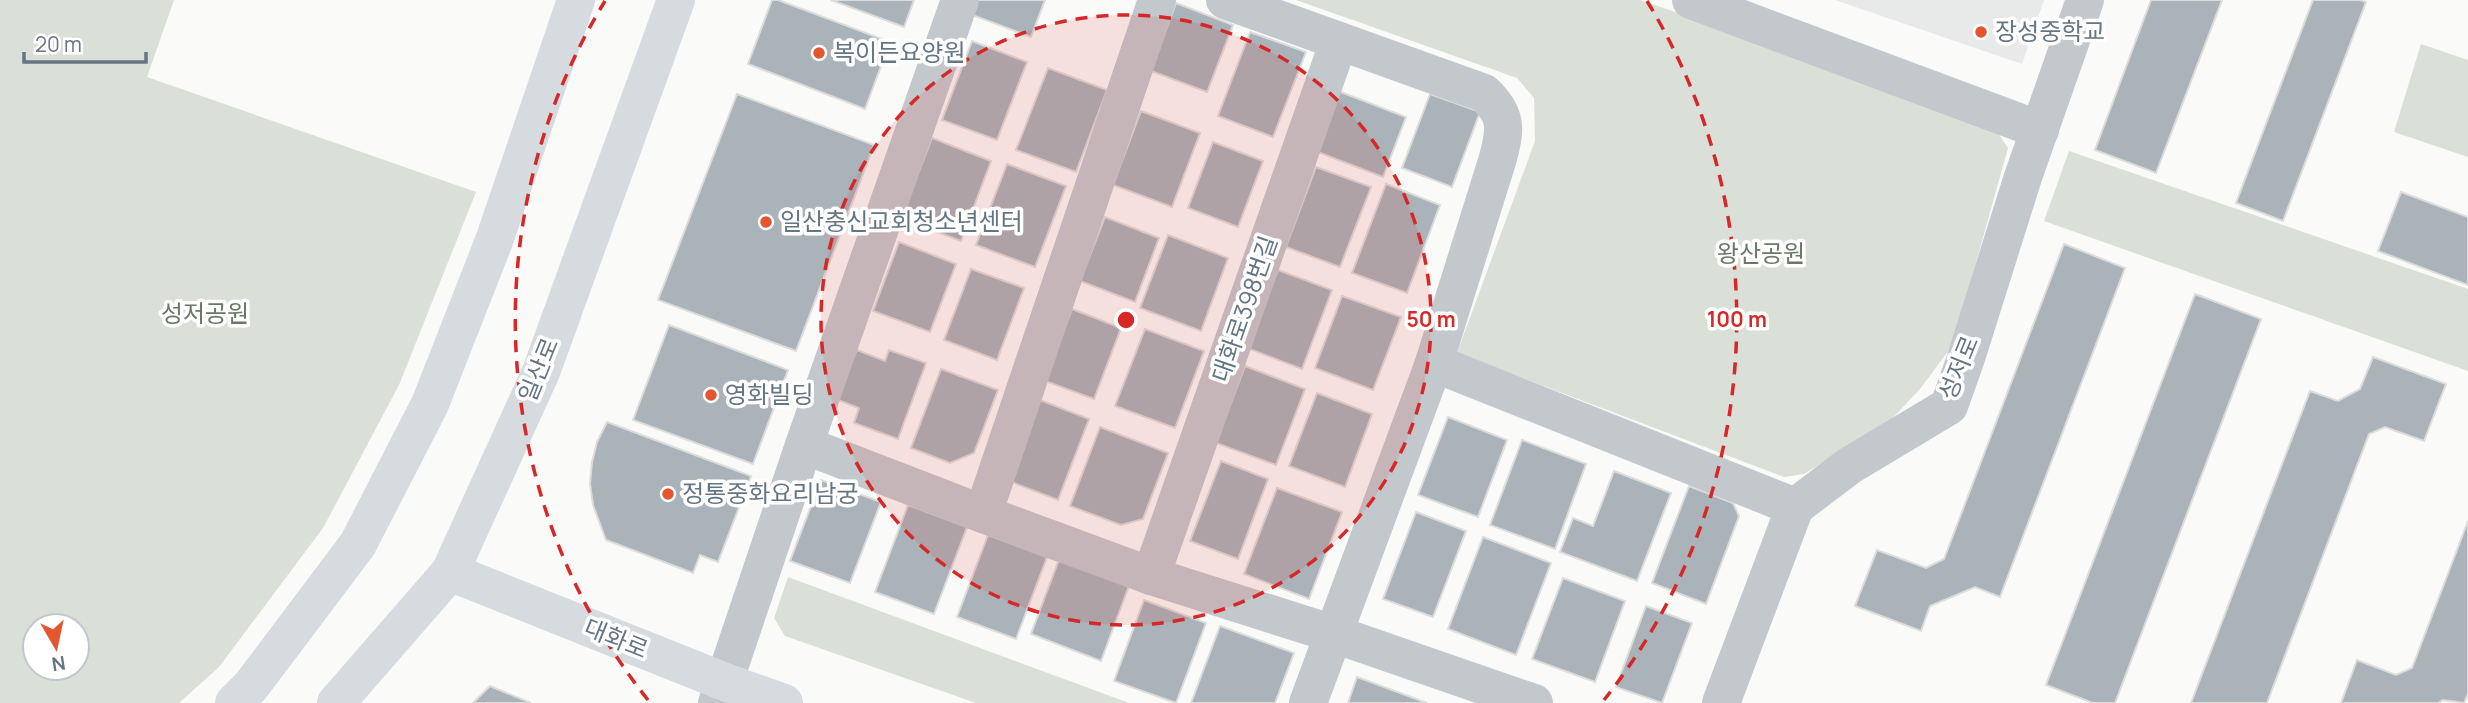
<svg xmlns="http://www.w3.org/2000/svg" width="2468" height="703" font-family="Manrope,'Noto Sans KR',sans-serif">
	<style>
		.built { fill: #e8e9e9 }
		.green { fill: #dadfd7; fill-rule: evenodd }
		.building { fill: #aab3b9; stroke: #dcdcda; stroke-width: 2 }
		.lines { fill: none; stroke-linecap: round; stroke-linejoin: round }
		.street { stroke: #c3c8cc; stroke-width: 38 }
		.secondary { stroke: #d6dbdf; stroke-width: 38 }
		.primary { stroke: #d6dbdf; stroke-width: 38 }
		.ring { fill: none; stroke: #d62828; stroke-width: 3.5; stroke-dasharray: 12 9 }
		.poi-dot { fill: #e4572e; stroke: #fff; stroke-width: 2.5 }
		.labels { text-anchor: middle; stroke-width: 7; stroke-linejoin: round; paint-order: stroke }
		.poi-label { font-size: 24px; fill: #657683; stroke: #fff; text-anchor: start }
		.park-label { font-size: 24px; fill: #687a64; stroke: #fff }
		.street-label { font-size: 24px; fill: #657683; stroke: #fff }
		.centre { fill: #d62828; stroke: #fff; stroke-width: 3.5 }
		.ring-label { font-size: 21px; text-anchor: middle; font-weight: bold; fill: #d62828; stroke: #fff; stroke-width: 7; stroke-linejoin: round; paint-order: stroke }
	</style>
	<rect width="100%" height="100%" fill="#fafaf8"/>
	<path class="built" d="M1835,0H2044L2022,64Z"/>
	<g class="green">
		<path d="M0,0H174L147,77L476,192L399,385L323,528L219,667L179,703H0ZM35,626H77V668H35Z"/>
		<path d="M1296,0H1640L1988,118L2008,148L1963,309L1949,350L1920,389L1890,421L1804,474L1784,477L1457,353L1535,141L1534,98L1517,78Z"/>
		<path d="M2421,44L2468,60V157L2394,132Z"/>
		<path d="M2069,151L2468,289V371L2044,221Z"/>
		<path d="M788,577L1129,703H976L785,636L774,618Z"/>
	</g>
	<g class="building">
		<path d="M772,0H778L890,42L865,109L748,64Z"/>
		<path d="M831,0H914L904,27Z"/>
		<path d="M972,0H1045L1031,37L967,13Z"/>
		<path d="M2151,0H2222L2156,173L2095,150Z"/>
		<path d="M2313,0H2360L2366,2L2283,221L2236,203Z"/>
		<path d="M1176,3L1233,25L1207,92L1151,71Z"/>
		<path d="M1250,32L1306,52L1273,137L1218,116Z"/>
		<path d="M972,41L1027,62L997,140L942,120Z"/>
		<path d="M1048,68L1107,90L1076,172L1016,150Z"/>
		<path d="M1338,91L1406,117L1383,177L1315,151Z"/>
		<path d="M737,94L874,145L796,351L658,300Z"/>
		<path d="M1430,94L1480,112L1452,187L1402,168Z"/>
		<path d="M1141,111L1200,133L1172,207L1113,185Z"/>
		<path d="M932,138L991,161L961,241L901,218Z"/>
		<path d="M1213,142L1263,161L1238,227L1188,208Z"/>
		<path d="M1007,164L1066,186L1035,267L976,245Z"/>
		<path d="M1316,167L1371,187L1340,267L1286,247Z"/>
		<path d="M1386,184L1440,205L1407,293L1352,273Z"/>
		<path d="M2401,192L2468,217V285L2378,251Z"/>
		<path d="M1105,217L1159,238L1135,302L1080,281Z"/>
		<path d="M1168,235L1228,258L1201,331L1140,308Z"/>
		<path d="M899,242L956,264L930,332L873,311Z"/>
		<path d="M2064,244L2125,268L2000,597L1975,587L1930,606L1921,631L1855,606L1877,550L1926,568L1944,559Z"/>
		<path d="M971,269L1024,288L997,360L944,340Z"/>
		<path d="M1278,270L1332,290L1302,369L1247,348Z"/>
		<path d="M2195,294L2261,319L2115,703H2093L2046,685Z"/>
		<path d="M1342,296L1401,317L1373,390L1315,368Z"/>
		<path d="M1072,309L1121,328L1094,399L1045,381Z"/>
		<path d="M669,325L788,370L753,464L633,420Z"/>
		<path d="M1145,329L1204,351L1175,428L1115,406Z"/>
		<path d="M857,350L885,361L889,350L926,363L898,439L854,423L859,408L833,398Z"/>
		<path d="M2373,357L2446,384L2424,441L2385,427L2369,434L2267,703H2191L2310,391L2338,401L2360,389Z"/>
		<path d="M1245,366L1305,389L1276,465L1216,443Z"/>
		<path d="M941,369L998,390L974,453L950,463L911,448Z"/>
		<path d="M1317,393L1372,414L1345,487L1289,466Z"/>
		<path d="M1040,400L1089,419L1058,500L1009,481Z"/>
		<path d="M1448,417L1507,440L1478,517L1418,495Z"/>
		<path d="M607,422L751,476L718,562L700,555L693,573L606,540L593,505L590,484L592,462L597,442Z"/>
		<path d="M1100,427L1168,453L1143,519L1121,525L1070,506Z"/>
		<path d="M1522,440L1586,464L1555,549L1490,525Z"/>
		<path d="M1221,461L1268,479L1238,559L1190,541Z"/>
		<path d="M1614,471L1671,493L1637,581L1560,552L1573,518L1593,526Z"/>
		<path d="M821,480L881,502L850,583L790,561Z"/>
		<path d="M1689,486L1733,503L1739,516L1706,604L1652,583Z"/>
		<path d="M1277,488L1342,512L1309,599L1244,574Z"/>
		<path d="M908,505L967,527L934,614L875,592Z"/>
		<path d="M1416,512L1466,531L1433,617L1383,599Z"/>
		<path d="M2468,521V694L2464,703L2443,700L2438,703H2341L2357,660L2396,675L2412,668Z"/>
		<path d="M988,535L1047,557L1016,639L957,617Z"/>
		<path d="M1483,537L1551,563L1516,655L1448,629Z"/>
		<path d="M1060,557L1130,583L1101,661L1031,634Z"/>
		<path d="M1563,578L1625,601L1595,682L1532,659Z"/>
		<path d="M1144,600L1206,623L1176,703L1114,681Z"/>
		<path d="M1646,606L1692,623L1662,703L1616,687Z"/>
		<path d="M1220,626L1294,653L1275,703H1191Z"/>
		<path d="M1357,677L1427,703H1348Z"/>
		<path d="M490,686L531,703H473Z"/>
	</g>
	<g class="lines">
		<g class="street">
			<path d="M1225,0L1484,93C1507,115 1506,128 1498,158L1434,363L1308,703"/>
			<path d="M1691,0L2040,130"/>
			<path d="M1434,363L1795,507"/>
			<path d="M804,445L983,514L1151,576L1334,634L1534,703"/>
			<path d="M983,514L1157,0"/>
			<path d="M1151,576L1339,41"/>
			<path d="M717,703L804,445L960,0"/>
			<path d="M1721,703L1795,507L1849,466L1949,406L1966,358L2023,177L2085,0"/>
		</g>
		<path class="secondary" d="M450,572L725,682L784,703"/>
		<g class="primary">
			<path d="M234,703L251,686L358,544L430,404L494,241L576,0"/>
			<path d="M336,703L450,572L541,372L676,0"/>
		</g>
	</g>
	<circle cx="1126" cy="320" r="305" fill="#d62828" fill-opacity=".12"/>
	<g class="ring">
		<circle cx="1126" cy="320" r="305"/>
		<path d="M648 700A611 611 0 0 1 605 1M1647 1A611 611 0 0 1 1604 700"/>
	</g>
	<g class="poi-dot">
		<circle cx="1981" cy="32" r="7"/>
		<circle cx="819" cy="53" r="7"/>
		<circle cx="766" cy="222" r="7"/>
		<circle cx="711" cy="395" r="7"/>
		<circle cx="668" cy="494" r="7"/>
	</g>
	<g class="labels">
		<g class="poi-label">
			<text x="1995" y="40">장성중학교</text>
			<text x="833" y="61">복이든요양원</text>
			<text x="780" y="230">일산충신교회청소년센터</text>
			<text x="725" y="403">영화빌딩</text>
			<text x="682" y="502">정통중화요리남궁</text>
		</g>
		<g class="park-label">
			<text x="1761" y="262">왕산공원</text>
			<text x="205" y="322">성저공원</text>
		</g>
		<g class="street-label">
			<text transform="translate(1245 309) rotate(-71)" y="8">대화로398번길</text>
			<text transform="translate(1959 368) rotate(-68)" y="8">성저로</text>
			<text transform="translate(539 370) rotate(-68)" y="8">일산로</text>
			<text transform="translate(616 639) rotate(22)" y="8">대화로</text>
		</g>
	</g>
	<circle cx="1126" cy="320" r="10" class="centre"/>
	<g class="ring-label">
		<text x="1431" y="327">50 m</text>
		<text x="1737" y="327">100 m</text>
	</g>
	<g transform="translate(56 647) rotate(171)"><circle r="33" fill="#ffffff" stroke="#c1c8cd" stroke-width="2"/>
	<path d="M0-5L12 26L0 18L-12 26Z" fill="#e4572e"/>
	<text y="-10" font-size="19" font-weight="bold" text-anchor="middle" fill="#657683">N</text>
	</g>
	<path d="M24 52v10h122v-10" fill="none" stroke="#657683" stroke-width="3.5"/>
	<text x="35" y="52" font-size="21" fill="#657683" stroke="#ffffff" stroke-width="5" paint-order="stroke">20 m</text>
</svg>
